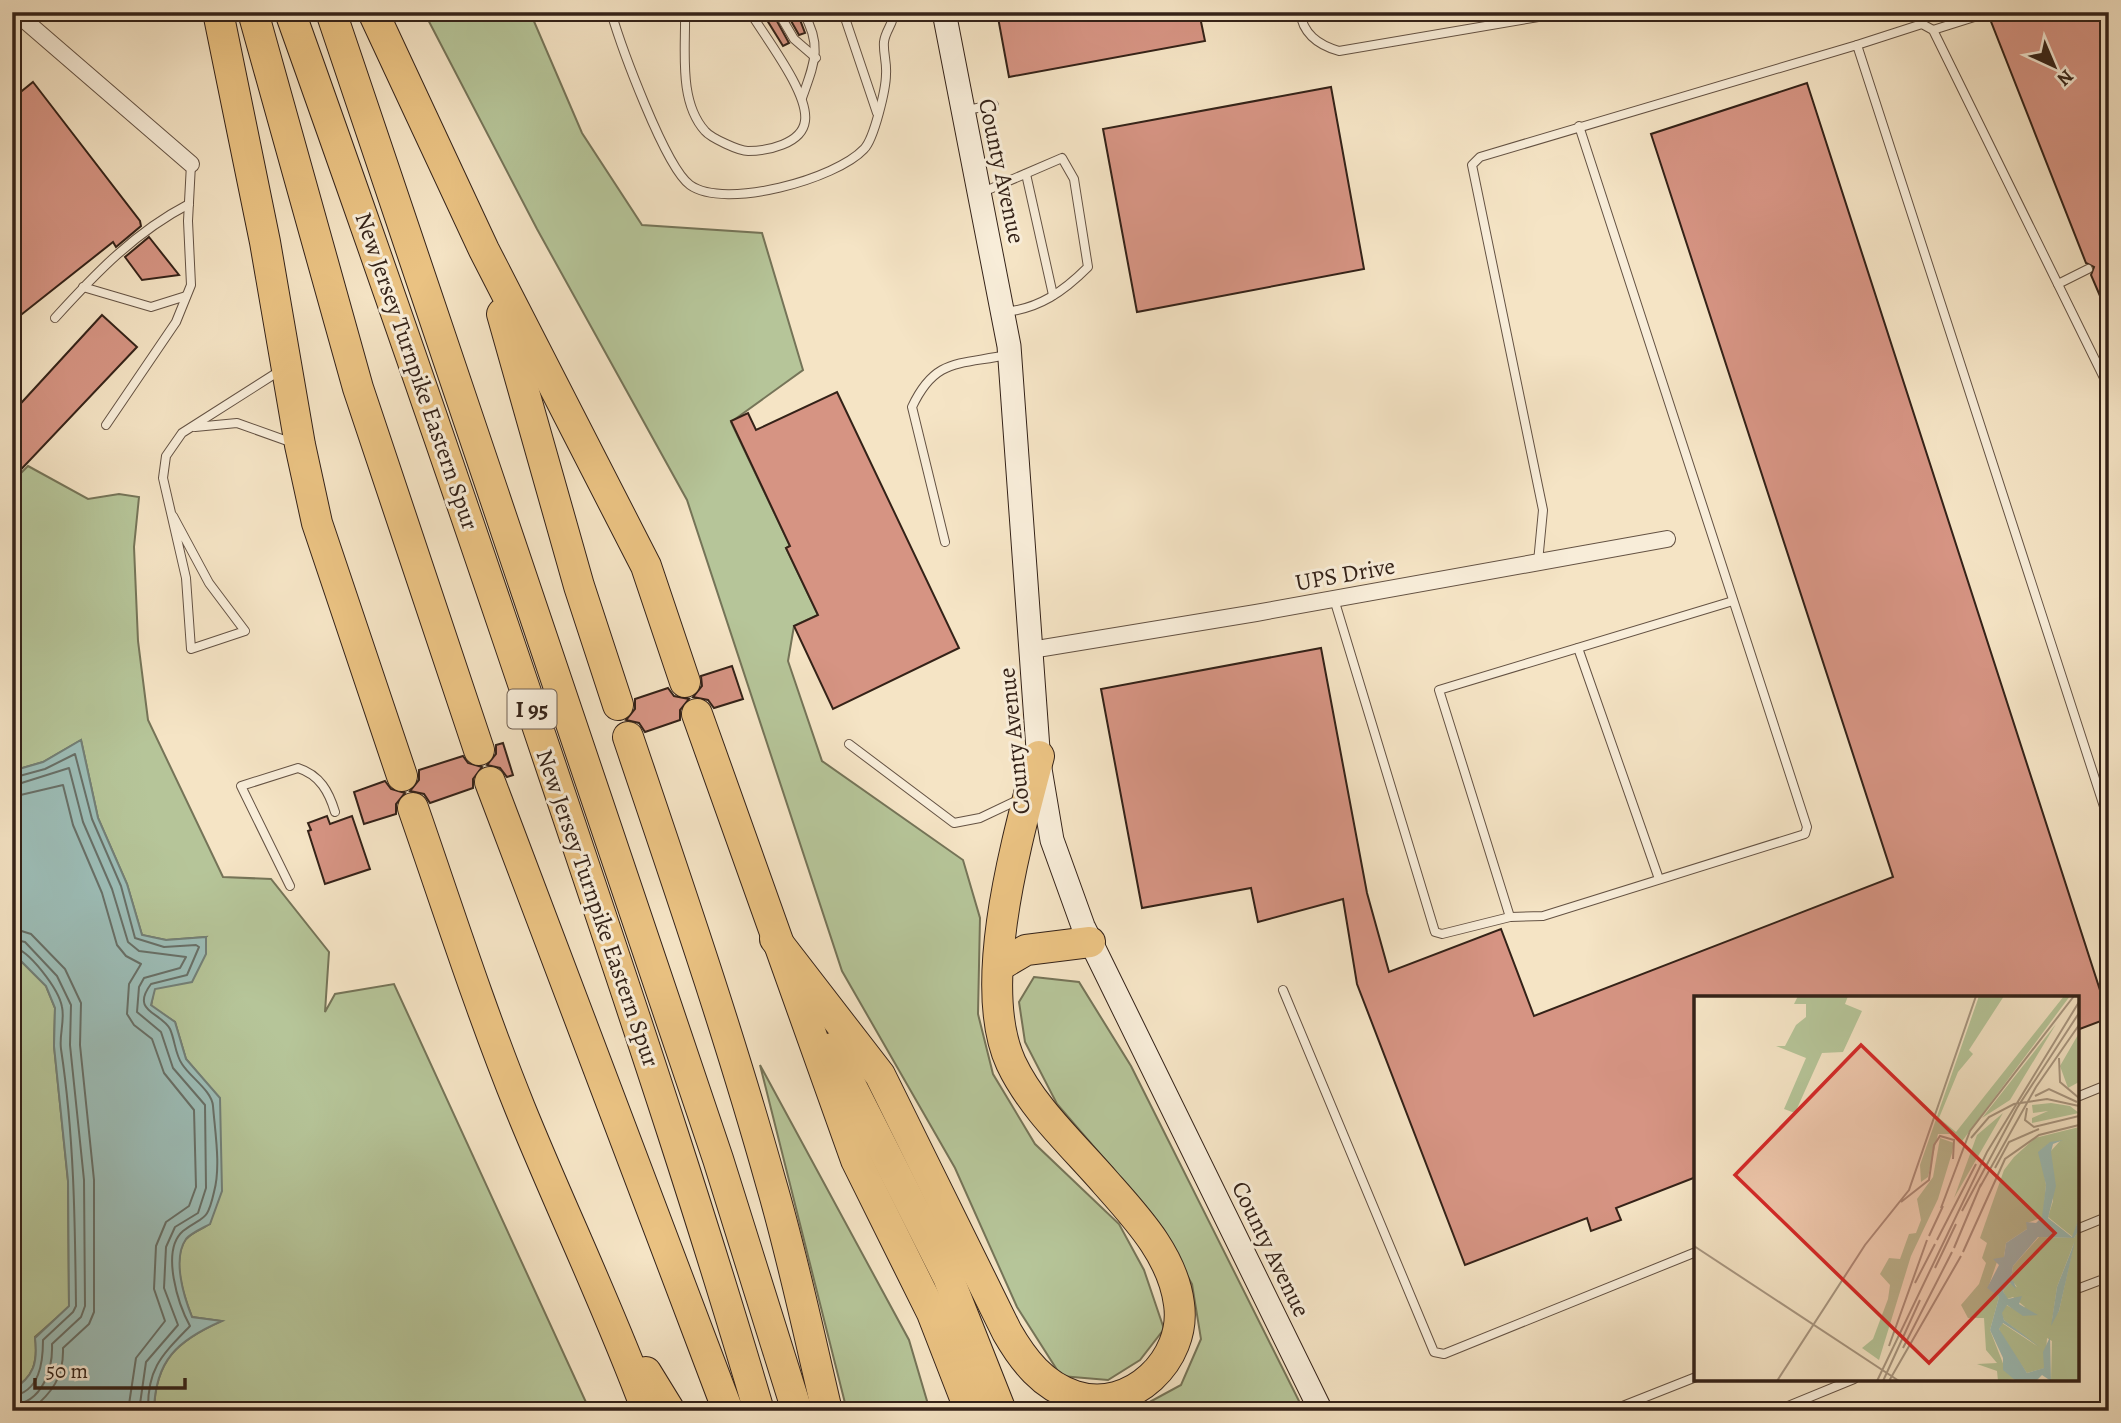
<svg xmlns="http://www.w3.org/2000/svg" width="2121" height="1423" font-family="Alegreya,serif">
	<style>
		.green { fill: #b6c599; stroke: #757458; stroke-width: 2 }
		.water { fill: #9dbeb8; stroke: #738078; stroke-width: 2 }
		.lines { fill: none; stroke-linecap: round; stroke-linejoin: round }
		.shore { stroke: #687068; stroke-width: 2 }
		.building { fill: #d69483; stroke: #342218; stroke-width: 2 }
		.lane-casing { stroke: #645243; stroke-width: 10 }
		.street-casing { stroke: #645243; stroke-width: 18 }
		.secondary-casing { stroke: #342218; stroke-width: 25 }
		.highway-casing { stroke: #342218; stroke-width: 32 }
		.lane { stroke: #f8edd9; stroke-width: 8 }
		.street { stroke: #f8edd9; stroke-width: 16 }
		.secondary { stroke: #f8edd9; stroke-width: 23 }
		.highway { stroke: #eac282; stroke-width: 30 }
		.labels { text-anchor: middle; stroke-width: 6; stroke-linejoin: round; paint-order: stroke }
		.shield { fill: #f8edd9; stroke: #6f5f52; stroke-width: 2 }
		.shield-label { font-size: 23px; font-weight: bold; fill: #342218 }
		.street-label { font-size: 24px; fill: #342218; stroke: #f8edd9 }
		.inset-road { fill: none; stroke: #a89680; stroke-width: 2 }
		.view { fill: #d62828; fill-opacity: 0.15; stroke: #d62828; stroke-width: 3.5 }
		.inset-edge { fill: none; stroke: #342218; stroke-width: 3.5 }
	</style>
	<rect width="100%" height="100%" fill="#f5e4c5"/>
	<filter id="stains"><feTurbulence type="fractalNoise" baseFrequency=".00286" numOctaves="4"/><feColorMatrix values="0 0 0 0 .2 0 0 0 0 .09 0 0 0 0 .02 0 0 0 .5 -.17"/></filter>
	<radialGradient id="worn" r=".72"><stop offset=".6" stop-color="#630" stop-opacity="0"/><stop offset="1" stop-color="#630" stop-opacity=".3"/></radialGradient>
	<g class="green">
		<path d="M424,12H530L582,133L642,225L762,233L803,370L731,422L790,546L786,548L818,615L794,626L788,661L822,761L963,860L980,918L978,1014L993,1074L1035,1144L1119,1224L1144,1270L1164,1329L1140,1360L1108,1380L1061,1376L1017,1307L955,1168L842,971L687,500L537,229Z"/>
		<path d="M28,466L88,499L119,494L139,497L134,547L138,641L148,720L223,877L271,879L329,952L325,1012L335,994L394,984L590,1411H154C155,1360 177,1341 221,1321L192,1317C184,1297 171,1259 186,1239C191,1233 203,1228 210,1224L220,1099L186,1059L175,1022L151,1006L154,989L206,937L166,940L142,935L127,884L98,818L81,740L43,762L12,771V482Z"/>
		<path d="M12,952L46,986L55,1008L54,1046L68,1181L69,1307L35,1337C38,1362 34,1377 12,1390Z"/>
		<path d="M1034,977L1079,982L1131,1066L1304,1411H1133L1181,1385L1201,1339L1192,1284L1152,1214L1057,1104L1025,1042L1019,1002Z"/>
		<path d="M760,1065L909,1340L930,1411H847Z"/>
	</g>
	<path class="water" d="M81,740L98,818L127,884L142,935L166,940L206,937V954L192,982L155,989L151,1005L175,1022L186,1059L220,1098L222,1191L210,1224C203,1228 191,1233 186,1239C172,1259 184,1297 192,1317L222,1321C178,1340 155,1360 154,1411H12V1390C34,1377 38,1362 35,1338L69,1306L68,1181L54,1046L55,1008L46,986L12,952V771L43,762Z"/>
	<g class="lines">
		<g class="shore">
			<path d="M12,778L45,769L75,754L92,819L121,886L135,938L164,947L196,945L199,947L187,975L151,984C130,1012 161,1012 170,1029C175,1040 175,1054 182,1064C190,1077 212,1091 213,1106C215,1132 221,1167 214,1192C207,1223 204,1215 183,1231C160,1251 179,1306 190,1326C162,1355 147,1368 148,1411"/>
			<path d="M12,786L69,768L83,822L112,889L128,942L139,951L186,957L180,968L144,978L139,987L137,1012L161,1032L173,1068L205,1105L206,1188L198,1213L175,1227L166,1247L164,1288L178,1325L146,1362L139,1411"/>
			<path d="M12,797L63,785L73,825L102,893L117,945L126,956L141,964L129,984L127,1014L134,1025L152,1039L164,1073L194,1110L196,1187L189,1206L166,1222L156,1246L154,1289L165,1321L136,1358L128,1411"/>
			<path d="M12,928L31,934L65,969L81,1003L80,1045L94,1180V1312L89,1324L63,1348C64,1377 52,1393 30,1411"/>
			<path d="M12,939L25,942L57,976L71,1005L70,1045L84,1180L85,1306L81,1317L52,1344C53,1368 43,1403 12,1405"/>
			<path d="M12,947C29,949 59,990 62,1007C65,1020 59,1035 61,1049C74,1135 75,1220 76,1306L73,1312L43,1340C43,1362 40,1392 12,1396"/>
		</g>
	</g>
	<g class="building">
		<path d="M762,12H772L789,43L783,46Z"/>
		<path d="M786,12H797L805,33L799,35Z"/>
		<path d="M997,12H1199L1205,41L1009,77Z"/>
		<path d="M1993,12H2109V317L2091,275L2094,267L2086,263L1990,19Z"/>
		<path d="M33,82L140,221L141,226L116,247L113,242L12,322V99Z"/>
		<path d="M1807,83L2109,1018L2077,1030V998H1696V1177L1616,1208L1621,1220L1591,1231L1587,1218L1465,1265L1357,984L1343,899L1258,922L1251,888L1142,908L1101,689L1321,648L1367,893L1389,972L1501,929L1534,1016L1893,877L1651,134Z"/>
		<path d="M1331,87L1364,269L1137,312L1103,129Z"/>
		<path d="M149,237L179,275L142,280L125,257Z"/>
		<path d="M102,315L137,347L12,479V413Z"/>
		<path d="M837,392L959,648L833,709L794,626L818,615L786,548L790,546L731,421L748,413L756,430Z"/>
		<path d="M732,666L743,699L714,708L708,700L693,697L702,686L701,676Z"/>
		<path d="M668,688L674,696L689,699L680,710V720L645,732L639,723L626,720L635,709V699Z"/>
		<path d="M503,743L513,775L507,777L500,768L487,765L496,754V745Z"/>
		<path d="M463,756L468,763L482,767L473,779V788L430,803L424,794L410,791L419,780V770Z"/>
		<path d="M385,781L391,789L405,793L396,804V814L364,824L354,792Z"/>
		<path d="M327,816L330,824L352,816L370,869L325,884L308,831L311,830L308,823Z"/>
	</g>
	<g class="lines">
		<g class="lane-casing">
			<g id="lane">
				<path d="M611,12C621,46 665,167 690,185C725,210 836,179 864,149C874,139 886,89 886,74C887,63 883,52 884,42C885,31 894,23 894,12"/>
				<path d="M685,12C686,49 678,101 705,131C711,138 739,151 748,151C767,151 802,144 805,121C809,93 765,37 750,12"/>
				<path d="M778,12L794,39L816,58"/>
				<path d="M843,12L877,113"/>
				<path d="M1300,12C1303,34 1318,45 1339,51L1568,12"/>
				<path d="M1933,30L1987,13"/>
				<path d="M1857,45L1922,24L1933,30L2109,388"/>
				<path d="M802,98C814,64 823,46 803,12"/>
				<path d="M966,110L994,105"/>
				<path d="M1026,174L1053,295"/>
				<path d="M983,192L1062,158L1074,179L1088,267C1064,291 1039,309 1004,312"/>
				<path d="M2058,284L2088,269"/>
				<path d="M83,287L151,307L186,296"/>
				<path d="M55,318C96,273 135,232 189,204"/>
				<path d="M106,425L176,322L191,285L188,221L191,164"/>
				<path d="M195,427L237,423L293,443"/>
				<path d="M173,516L209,583L245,631L191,649L186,578L163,478L166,456L182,433L281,370"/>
				<path d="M945,542L912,407C935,358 958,365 1007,355"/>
				<path d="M1538,562L1543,510L1472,165L1480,157L1857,45L2109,822"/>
				<path d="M1334,599L1435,932L1442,934L1510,917L1543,916L1805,834L1807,827L1579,126"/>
				<path d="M1578,648L1659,879"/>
				<path d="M849,744L954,823L980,818L1020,799"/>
				<path d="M290,886L241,786L298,768C320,775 329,792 335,812"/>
				<path d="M1510,917L1439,690L1733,601"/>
				<path d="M1283,990L1434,1352L1444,1354L1696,1252"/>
				<path d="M2077,1097L2109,1084"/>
				<path d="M2077,1229L2109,1216"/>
				<path d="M2077,1289L2109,1277"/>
				<path d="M1610,1411L1696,1377"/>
				<path d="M1776,1411L1854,1379"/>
			</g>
		</g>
		<g class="street-casing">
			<g id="street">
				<path d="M15,12L191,164"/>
				<path d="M1031,650L1256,613L1667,539"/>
			</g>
		</g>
		<g class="secondary-casing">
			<path id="secondary" d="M944,12L1009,346L1039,763L1052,840L1083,926L1321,1411"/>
		</g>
		<g class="highway-casing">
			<g id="highway">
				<path d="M218,12L265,242L300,445L317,523L402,776"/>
				<path d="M253,12L358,388L479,750"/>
				<path d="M290,12C390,292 486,572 580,853C642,1038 704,1224 759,1411"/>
				<path d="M331,12L718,1159L797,1411"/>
				<path d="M373,12L484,250L646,566L685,682"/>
				<path d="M502,314L579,586L618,705"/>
				<path d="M697,714L856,1160L932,1313L970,1411"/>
				<path d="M628,737C678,885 729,1033 771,1183C793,1258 809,1335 827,1411"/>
				<path d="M490,782L728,1411"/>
				<path d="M413,808C448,909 480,1009 520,1108C561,1209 609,1308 647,1411"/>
				<path d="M775,939L880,1075L1007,1332C1023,1360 1043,1386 1075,1396C1131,1414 1187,1359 1179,1304C1173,1256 1137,1218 1106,1183C1074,1146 1032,1108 1011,1063C975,985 1018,837 1039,756"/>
				<path d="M999,966L1026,950L1090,942"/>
				<path d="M832,1048L948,1277L1001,1411"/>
				<path d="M646,1372L670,1411"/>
			</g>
		</g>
		<use href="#lane" class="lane"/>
		<use href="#street" class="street"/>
		<use href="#secondary" class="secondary"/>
		<use href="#highway" class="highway"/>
	</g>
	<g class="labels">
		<rect class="shield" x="507.5" y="689.5" width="49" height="39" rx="5"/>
		<g class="shield-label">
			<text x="532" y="717">I 95</text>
		</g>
		<g class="street-label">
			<text transform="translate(1002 171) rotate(78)" y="8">County Avenue</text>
			<text transform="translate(417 371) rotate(71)" y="8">New Jersey Turnpike Eastern Spur</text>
			<text transform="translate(1345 574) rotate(-10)" y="8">UPS Drive</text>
			<text transform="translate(1014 741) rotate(-96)" y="8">County Avenue</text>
			<text transform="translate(598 908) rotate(71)" y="8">New Jersey Turnpike Eastern Spur</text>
			<text transform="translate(1271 1249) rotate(64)" y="8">County Avenue</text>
		</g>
	</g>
	<g transform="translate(1694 996)">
		<rect width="385" height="385" fill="#f5e4c5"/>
		<path d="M104,0H154L151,8L168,15L149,56L128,57L101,117L90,113L112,62L82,50H91L102,29L112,21V8H100ZM285,0H310L275,54L279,58L264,76L245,122L262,136L370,0H376L266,148L256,138H244L234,181L227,186L226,169ZM362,28L316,104L288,122ZM385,37V86L374,92L366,70ZM357,107L376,110L385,117L338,127V122L354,115L339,117L338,109ZM309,117L260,202L283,139ZM385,131V222L379,241L354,221L359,205L356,156L366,145L354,148L347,160L352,189L349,221L333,227V233L312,247L310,261L303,266L294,292L305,301L296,334L310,370L322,383L304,385L303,375L283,368L303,367L292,354L290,322H274L267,309L285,288L292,267L288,262L293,247L286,242L310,174L320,161L341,142ZM246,142L260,147L258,157L244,203L217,260L185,364L168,352L179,343L194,303L196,289L186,278L195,262L206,263L215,238L222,237L227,224L223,203L239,181ZM385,233V385H357L358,345L353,342L351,372L333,377L310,344L305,333L308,327L343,350L310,324L307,317L312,309L326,316L331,311L319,301L313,303L309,295L316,287L323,291L317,283L319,270L345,241L380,242ZM380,247L365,315L358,325L363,291Z" fill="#b6c599" fill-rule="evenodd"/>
		<path d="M369,144L359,148L357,156L362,190L354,222L378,241L385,222V234L380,242L344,241L319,270L317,283L320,286L322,293L316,287L309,295L314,303L328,300L325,308L344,319L329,320L313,309L308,317L310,324L346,351L309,327L305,333L333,377L350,372L349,356L356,341L357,385L348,379L342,385H322L309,374V362L296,334L305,301L293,292L305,269L299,263L310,261L312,247L333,233L332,226L342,227L348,221L352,189L344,156L356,146ZM381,245L365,315L357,330L363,291Z" fill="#9dbeb8"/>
		<path class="inset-road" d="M365,62L366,86L385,102M341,100L355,93L383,106M333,112L331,124L340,131L385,120M277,142L295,121L320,108L353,103L385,110M301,172L315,146L345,133M286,191L342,91L385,29M207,206L235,184L240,149L246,140L260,144L259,163M247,212L276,135L380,0M268,215L323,112L385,17M235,240L249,210M243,244L282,168M0,250L205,385M260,252L287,188M269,256L311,163L345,139L385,129M241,272L262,228M221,287L241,248M195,350L233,244M209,352L258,256M83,385L171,249L215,194L282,0M183,385L293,156L385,6M189,385L226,304M195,385L267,260"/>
		<path class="view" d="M167,49L361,237L235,367L41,179Z"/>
		<rect width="385" height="385" class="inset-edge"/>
	</g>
	<rect width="2121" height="1423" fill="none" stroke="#f5e4c5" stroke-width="42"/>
	<rect x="14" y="14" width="2093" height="1395" fill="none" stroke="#342218" stroke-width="3.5"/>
	<rect x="21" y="21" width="2079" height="1381" fill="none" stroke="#342218" stroke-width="2"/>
	<g transform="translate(2054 66) rotate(136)" stroke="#f8edd9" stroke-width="5" paint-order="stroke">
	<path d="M0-5L12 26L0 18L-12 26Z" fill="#342218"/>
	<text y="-10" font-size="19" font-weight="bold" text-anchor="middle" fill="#342218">N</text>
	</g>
	<path d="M35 1378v10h150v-10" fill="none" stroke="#342218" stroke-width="3.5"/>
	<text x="46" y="1378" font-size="21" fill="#342218" stroke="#f8edd9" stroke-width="5" paint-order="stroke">50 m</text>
	<rect width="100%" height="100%" filter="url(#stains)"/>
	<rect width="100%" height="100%" fill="url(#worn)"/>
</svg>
